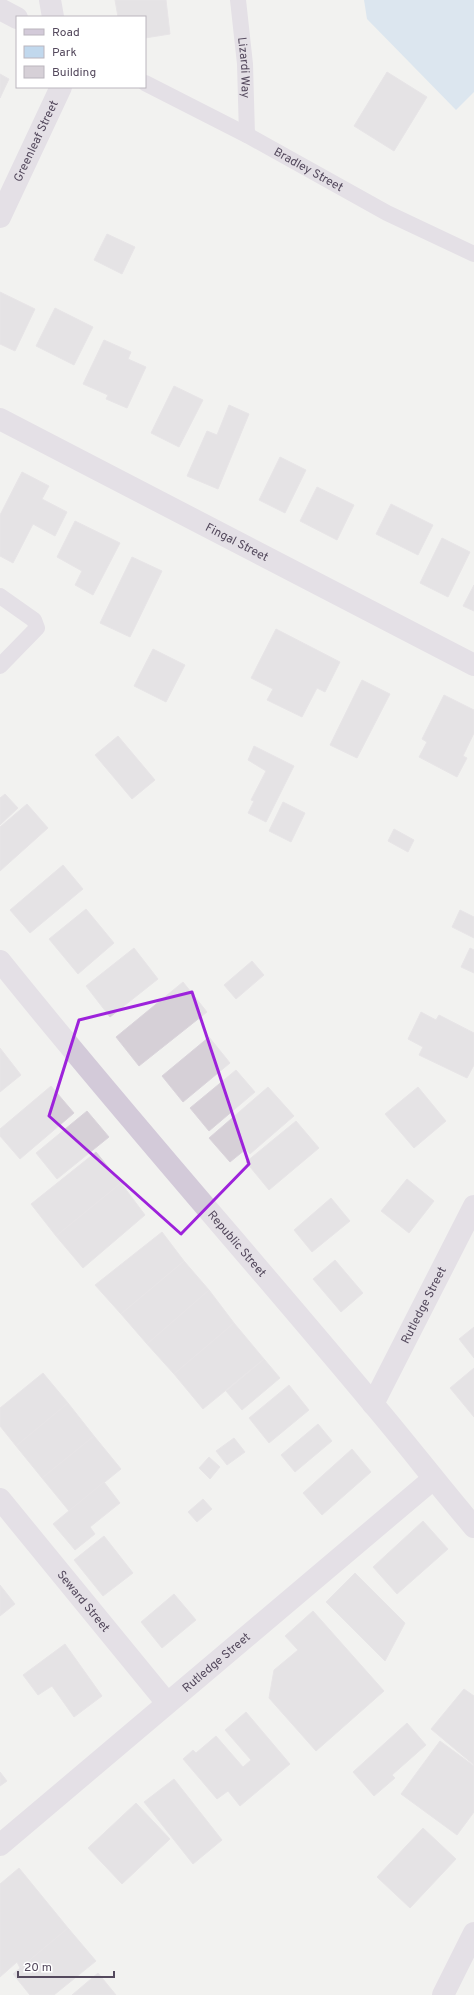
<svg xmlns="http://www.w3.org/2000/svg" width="474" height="1995" font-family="Overpass,sans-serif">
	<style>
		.green { fill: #c1d8ed }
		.building { fill: #d6d0d7; stroke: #dad4db }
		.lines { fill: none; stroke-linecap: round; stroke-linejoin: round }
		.lane { stroke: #d3cad9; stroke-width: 16 }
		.street { stroke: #d3cad9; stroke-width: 22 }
		.marked { fill: none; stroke: #9d22db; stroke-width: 3; stroke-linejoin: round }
		.labels { text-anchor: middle; stroke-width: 3.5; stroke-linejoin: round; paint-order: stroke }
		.street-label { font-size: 12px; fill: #54495d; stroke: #fff }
	</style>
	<rect width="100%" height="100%" fill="#f2f2f0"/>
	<path class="green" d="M364,0H474V92L456,110L367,19Z"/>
	<g class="building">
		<path d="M115,0H166L170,34L145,38V17H118Z"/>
		<path d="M387,72L427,97L394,151L354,126Z"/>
		<path d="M0,74L9,79L0,98Z"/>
		<path d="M107,234L135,247L122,274L94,260Z"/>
		<path d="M0,292L35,309L15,351L0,344Z"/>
		<path d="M55,308L93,327L74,365L36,346Z"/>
		<path d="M104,340L131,352L128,359L146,367L127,408L106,399L108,395L83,384Z"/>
		<path d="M174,386L203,400L179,447L151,433Z"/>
		<path d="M229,405L249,414L218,489L187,476L207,431L217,435Z"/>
		<path d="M280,457L306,470L285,513L259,500Z"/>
		<path d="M22,472L49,486L42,499L67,512L55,536L33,524L13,563L0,556V515Z"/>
		<path d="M317,487L354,505L337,540L300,521Z"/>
		<path d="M391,504L433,525L418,555L376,534Z"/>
		<path d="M75,521L120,543L93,595L75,585L82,571L57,557Z"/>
		<path d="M442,538L470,552L448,597L420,583Z"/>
		<path d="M132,557L162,571L130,637L100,623Z"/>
		<path d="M474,585V611L463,606Z"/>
		<path d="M276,629L340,662L325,692L317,688L302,717L267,700L273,689L251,678Z"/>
		<path d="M153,649L185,665L166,702L134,686Z"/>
		<path d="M362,680L390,694L357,758L330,745Z"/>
		<path d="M444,695L474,710V733L463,756L467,758L457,777L419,757L427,742L422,739Z"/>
		<path d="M118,736L155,780L132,799L95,755Z"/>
		<path d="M254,746L294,766L266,822L248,813L254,801L251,800L266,771L248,760Z"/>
		<path d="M5,794L18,808L0,825V798Z"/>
		<path d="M283,802L305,813L291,842L269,831Z"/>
		<path d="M27,804L48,828L0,871V827Z"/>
		<path d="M394,829L414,840L408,852L388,841Z"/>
		<path d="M63,865L83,889L30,933L10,910Z"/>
		<path d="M86,909L114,943L78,974L49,939Z"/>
		<path d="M460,910L474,917V938L452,927Z"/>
		<path d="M134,948L158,979L110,1017L86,986Z"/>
		<path d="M470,948L474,950V973L461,967Z"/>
		<path d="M252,961L264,975L236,999L224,985Z"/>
		<path d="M183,982L207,1012L139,1066L116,1037Z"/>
		<path d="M421,1012L436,1020L439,1015L474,1033V1065L467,1078L419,1055L423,1047L408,1039Z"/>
		<path d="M209,1037L230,1063L183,1102L162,1076Z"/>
		<path d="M0,1048L21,1075L0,1092Z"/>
		<path d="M236,1070L255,1092L209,1131L190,1108Z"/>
		<path d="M51,1086L74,1113L20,1159L0,1136V1129Z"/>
		<path d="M268,1087L294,1116L250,1154L246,1149L230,1162L209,1138Z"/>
		<path d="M418,1087L446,1121L414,1148L385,1114Z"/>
		<path d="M87,1111L109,1137L57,1179L36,1153Z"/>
		<path d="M296,1121L319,1148L269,1190L246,1162Z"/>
		<path d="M96,1152L121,1183L56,1236L31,1204Z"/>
		<path d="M407,1179L434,1201L409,1233L381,1211Z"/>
		<path d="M121,1183L145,1215L83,1268L56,1236Z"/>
		<path d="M331,1198L350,1221L312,1252L294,1230Z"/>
		<path d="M162,1232L184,1261L121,1314L95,1285Z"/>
		<path d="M335,1260L363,1293L341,1312L313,1279Z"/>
		<path d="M184,1261L209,1290L147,1344L121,1314Z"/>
		<path d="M209,1290L234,1323L174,1374L147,1344Z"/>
		<path d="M234,1323L264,1359L203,1409L174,1374Z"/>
		<path d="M474,1327V1358L459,1339Z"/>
		<path d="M264,1359L280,1378L242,1410L226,1391Z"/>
		<path d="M474,1368V1417L450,1388Z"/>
		<path d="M43,1373L68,1403L16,1446L0,1426V1408Z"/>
		<path d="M289,1385L309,1410L269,1443L249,1418Z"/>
		<path d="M68,1403L94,1436L42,1478L16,1446Z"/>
		<path d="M318,1424L332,1441L295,1472L281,1455Z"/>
		<path d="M94,1436L121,1469L69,1511L42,1478Z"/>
		<path d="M234,1438L245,1452L227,1465L216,1451Z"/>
		<path d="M352,1449L371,1472L322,1515L303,1493Z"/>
		<path d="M209,1457L220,1467L210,1479L199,1468Z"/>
		<path d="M104,1482L120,1503L90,1527L95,1534L75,1550L53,1524Z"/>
		<path d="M203,1499L212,1509L197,1522L188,1512Z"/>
		<path d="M423,1521L448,1549L397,1594L373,1567Z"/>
		<path d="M104,1536L133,1573L103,1596L74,1560Z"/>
		<path d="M355,1573L405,1623L385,1661L326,1602Z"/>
		<path d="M0,1585L15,1604L0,1616Z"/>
		<path d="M174,1594L196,1620L162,1648L141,1622Z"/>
		<path d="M313,1611L384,1691L316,1751L269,1698L274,1670L298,1650L285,1636Z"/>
		<path d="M65,1644L102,1696L74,1717L52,1686L38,1695L23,1675Z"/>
		<path d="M464,1689L474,1696V1765L431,1729Z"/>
		<path d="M246,1712L290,1764L240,1806L228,1791L217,1799L183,1759L193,1750L196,1753L216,1736L243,1767L251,1760L225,1730Z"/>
		<path d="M407,1723L426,1745L392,1775L395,1778L374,1796L353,1772Z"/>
		<path d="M440,1741L474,1766V1812L457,1835L401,1794Z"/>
		<path d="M0,1772L7,1781L0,1786Z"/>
		<path d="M174,1779L222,1840L193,1864L144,1802Z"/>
		<path d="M136,1803L170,1839L122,1884L88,1848Z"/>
		<path d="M423,1828L456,1859L410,1908L377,1877Z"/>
		<path d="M19,1868L68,1928L20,1968L17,1962L0,1977V1884Z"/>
		<path d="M68,1928L96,1961L54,1995H30L13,1974Z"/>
		<path d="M98,1973L116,1995H72Z"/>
	</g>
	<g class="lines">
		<g class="lane">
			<path id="s1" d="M238,0L245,64L247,135"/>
			<path id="s2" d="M145,83L247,135L387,213L474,254"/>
			<path d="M0,596L34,620L37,628L0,666"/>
		</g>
		<g class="street">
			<path d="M50,0L53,17"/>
			<path d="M0,9L17,18"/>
			<path id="s3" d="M0,217L61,87"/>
			<path id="s4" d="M0,419L474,665"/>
			<path id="s5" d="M0,961C121,1112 249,1255 373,1404C407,1444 439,1486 474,1527"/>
			<path id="s6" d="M373,1404L474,1206"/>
			<path id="s7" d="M0,1499L167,1703"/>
			<path id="s8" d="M0,1845L433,1479"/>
			<path d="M443,1995L474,1933"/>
		</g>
	</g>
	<path d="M0 0H474V1995H0ZM192,992L249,1164L181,1234L49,1116L79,1020Z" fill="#f2f2f0" fill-opacity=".55" fill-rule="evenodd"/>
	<path class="marked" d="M192,992L249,1164L181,1234L49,1116L79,1020Z"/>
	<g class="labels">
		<g class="street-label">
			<text dy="4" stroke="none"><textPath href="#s1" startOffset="68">Lizardi Way</textPath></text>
			<text dy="4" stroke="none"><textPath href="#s3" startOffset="84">Greenleaf Street</textPath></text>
			<text dy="4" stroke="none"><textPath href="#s2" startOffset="185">Bradley Street</textPath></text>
			<text dy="4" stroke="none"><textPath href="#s4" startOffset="267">Fingal Street</textPath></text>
			<text dy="4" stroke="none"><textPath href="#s5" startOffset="369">Republic Street</textPath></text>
			<text dy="4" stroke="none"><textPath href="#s6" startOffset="111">Rutledge Street</textPath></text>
			<text dy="4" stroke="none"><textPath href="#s7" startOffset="132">Seward Street</textPath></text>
			<text dy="4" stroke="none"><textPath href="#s8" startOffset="283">Rutledge Street</textPath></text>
		</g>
	</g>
	<rect x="16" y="16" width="130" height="72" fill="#ffffff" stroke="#bbb6be"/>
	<rect x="24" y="29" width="20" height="6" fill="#d3cad9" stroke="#bbb6be"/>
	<text x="52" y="36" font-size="12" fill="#54495d">Road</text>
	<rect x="24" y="46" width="20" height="12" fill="#c1d8ed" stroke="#bbb6be"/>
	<text x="52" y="56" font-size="12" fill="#54495d">Park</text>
	<rect x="24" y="66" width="20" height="12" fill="#d6d0d7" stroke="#bbb6be"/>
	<text x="52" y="76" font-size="12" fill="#54495d">Building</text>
	<path d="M18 1971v6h96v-6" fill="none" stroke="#54495d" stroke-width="2"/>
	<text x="24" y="1971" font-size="12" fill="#54495d" stroke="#ffffff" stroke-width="3" paint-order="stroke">20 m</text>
</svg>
